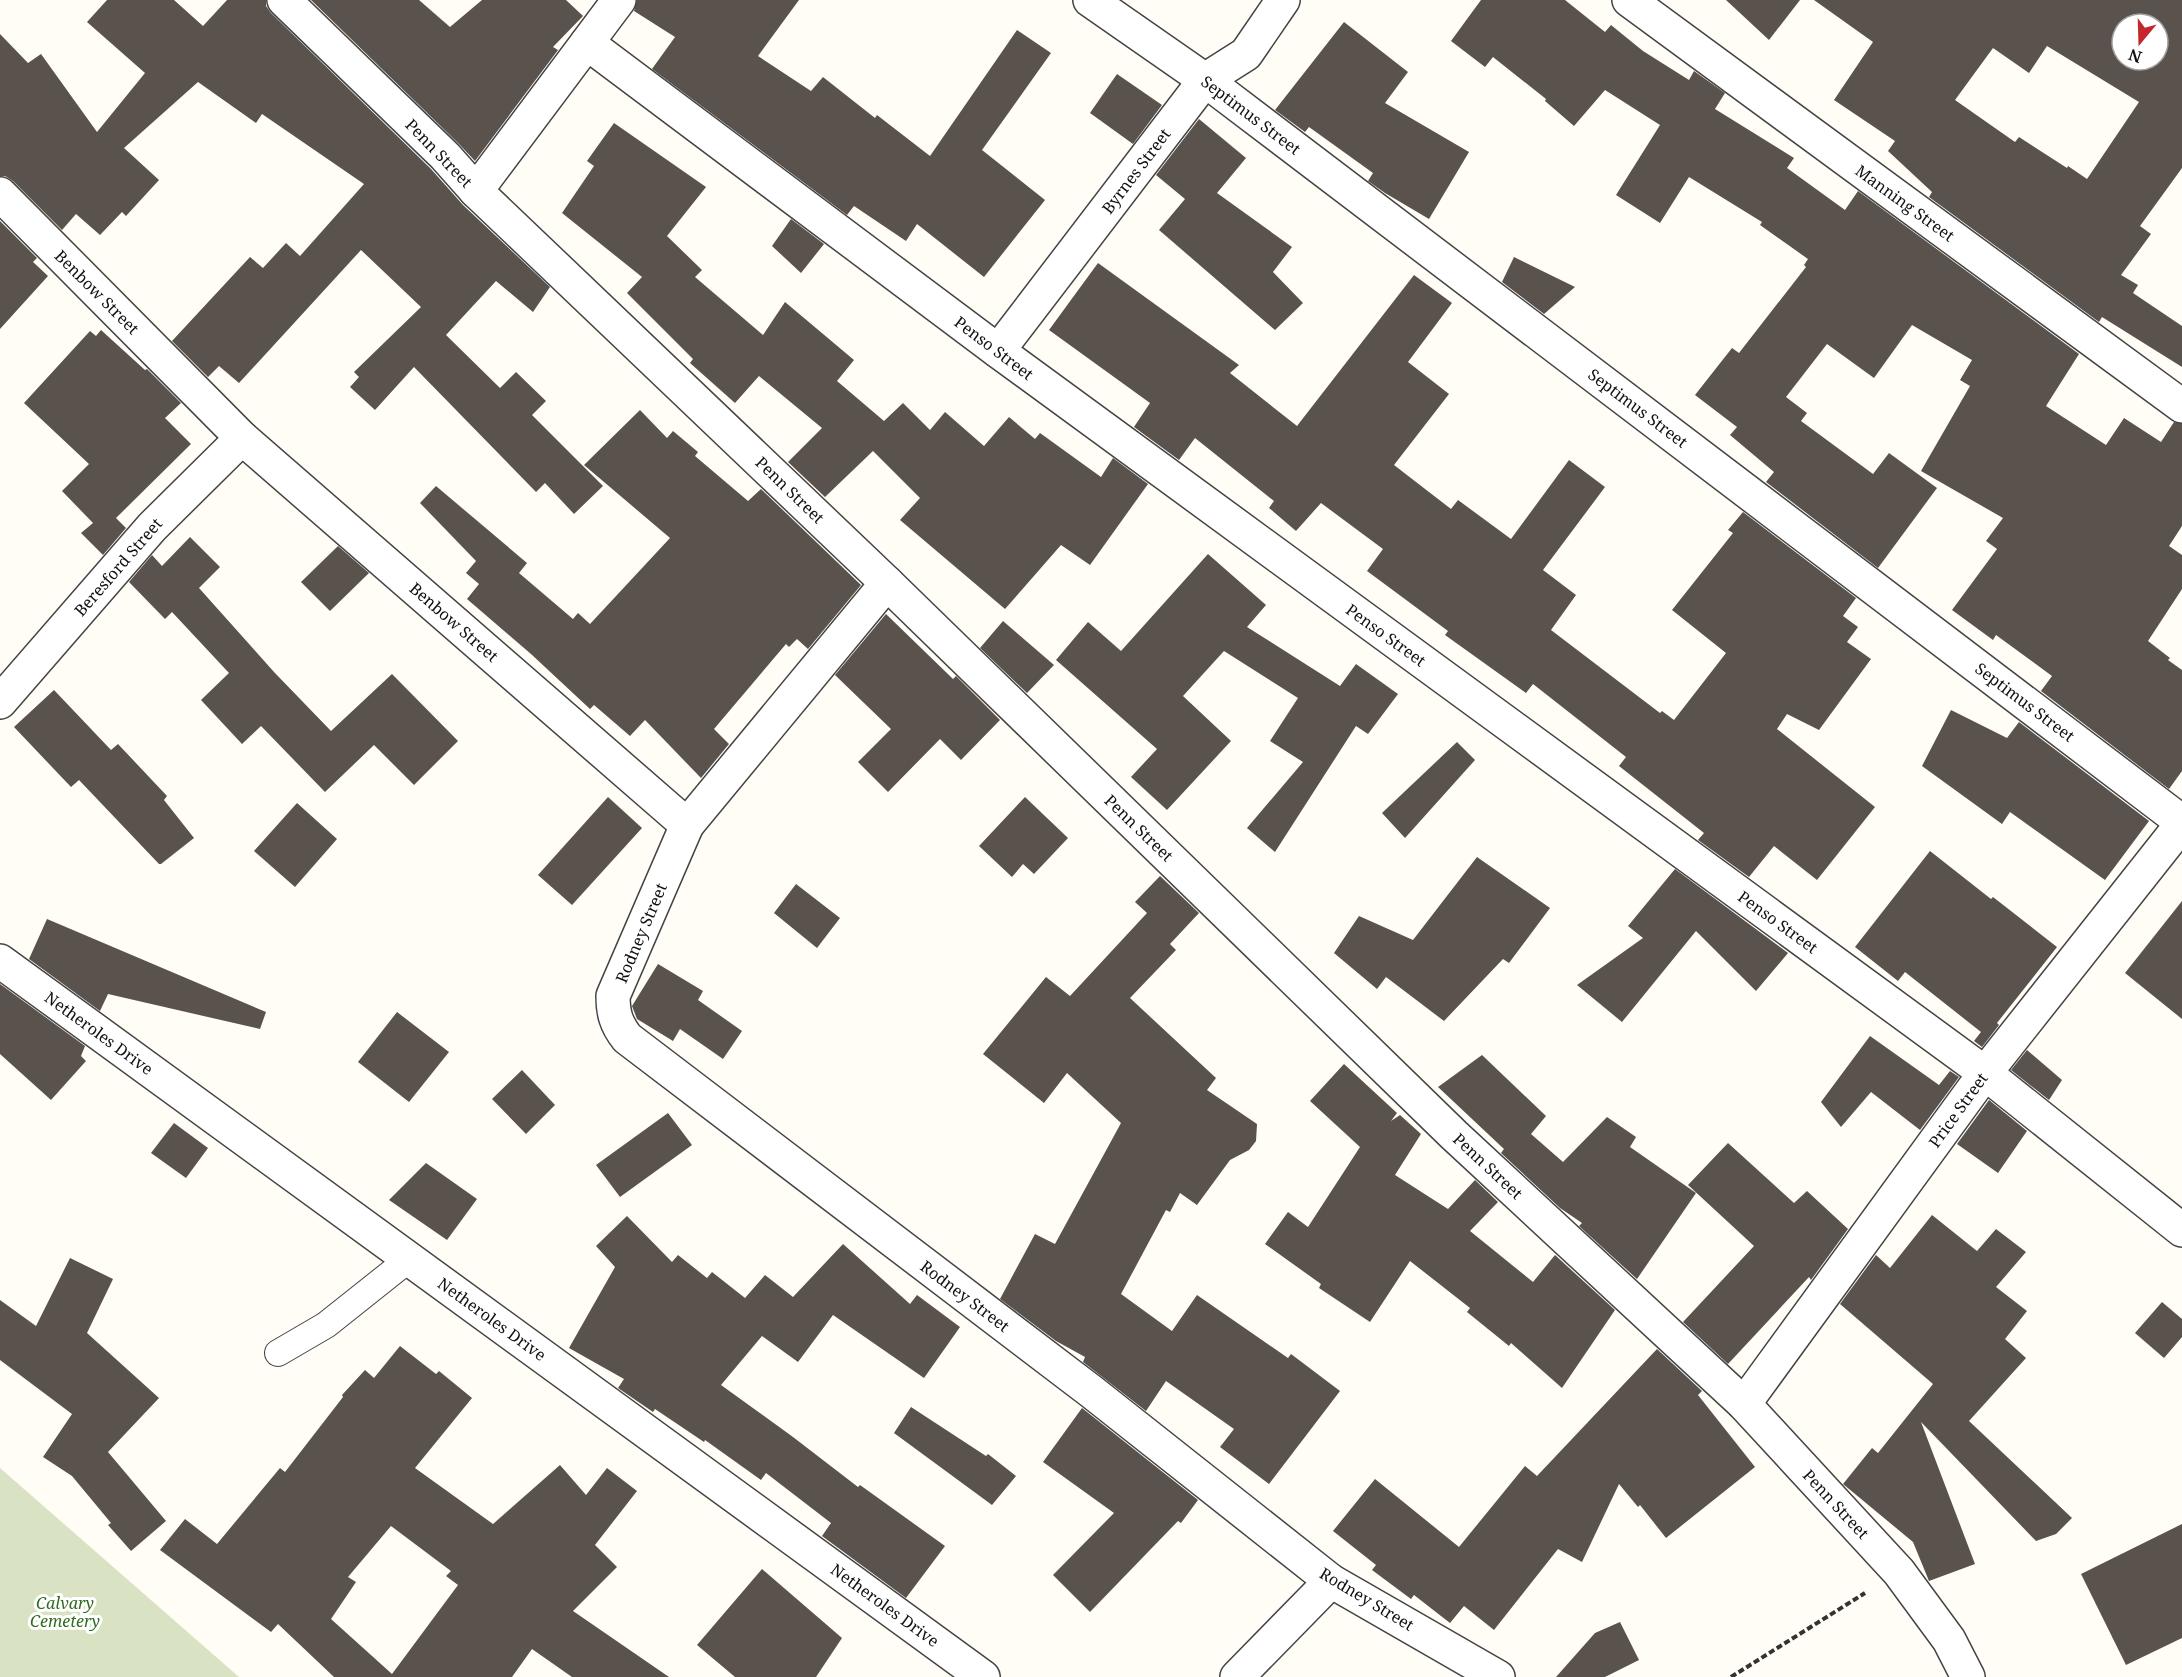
<svg xmlns="http://www.w3.org/2000/svg" width="2182" height="1677" font-family="'Noto Serif',serif">
	<style>
		.cemetery { fill: #d9e3c4 }
		.building { fill: #5a524d; fill-rule: evenodd }
		.lines { fill: none; stroke-linecap: round; stroke-linejoin: round }
		.service-casing { stroke: #444; stroke-width: 28 }
		.minor-casing { stroke: #444; stroke-width: 36 }
		.path { stroke: #333; stroke-width: 4; stroke-dasharray: 6 3; stroke-linecap: butt }
		.service { stroke: #fff; stroke-width: 26 }
		.minor { stroke: #fff; stroke-width: 33 }
		.labels { text-anchor: middle; stroke-width: 6; stroke-linejoin: round; paint-order: stroke }
		.street-label { font-size: 16px; fill: #111; stroke: #fff }
		.park-label { font-size: 16px; font-style: italic; fill: #2f6b1f; stroke: #fff }
	</style>
	<rect width="100%" height="100%" fill="#fffdf5"/>
	<path class="cemetery" d="M0,1468L239,1677H0Z"/>
	<g class="building">
		<path d="M107,0H174L203,26L227,0H266V6L271,13L431,169L463,205L550,287L533,312L496,281L446,335L500,388L516,372L546,401L532,415L603,486L574,514L545,483L536,492L414,367L375,410L350,387L359,377L354,372L421,307L361,250L239,383L219,366L208,377L172,341L250,257L263,268L286,243L300,256L364,184L262,114L256,123L198,82L124,148L159,180L126,216L122,212L100,235L76,214L62,230L13,181L5,176H0V34L28,63L41,54L97,132L145,73L87,22Z"/>
		<path d="M311,0H419L450,27L482,0H566L583,16L553,47L558,50L475,161L458,143Z"/>
		<path d="M637,0H799L758,56L811,91L823,77L875,118L877,115L930,156L1017,30L1051,53L982,150L1045,200L984,277L917,224L906,241L854,206L847,215L652,69L675,37L634,11Z"/>
		<path d="M1481,0H1565L1605,32L1611,25L1643,51L1689,80L1694,71L1725,93L1715,109L1794,158L1787,168L1845,210L1858,191L2079,354L2046,406L2106,445L2124,418L2161,442L2174,422L2182,424V526L2169,546L2182,555V589L2148,641L2170,658L2168,660L2182,670V771L2169,789L2041,691L2052,676L1996,635L1993,640L1952,610L1997,549L1986,541L2003,518L1921,471L1970,386L1960,380L1972,360L1912,325L1874,378L1827,344L1786,397L1807,413L1801,421L1873,474L1889,453L1937,488L1878,568L1766,482L1774,472L1730,435L1737,427L1695,395L1732,348L1739,353L1806,267L1804,265L1808,259L1760,225L1762,222L1689,177L1660,223L1616,195L1660,125L1605,90L1574,126L1545,101L1546,99L1493,57L1485,67L1451,41Z"/>
		<path d="M1726,0H1800L1769,40Z"/>
		<path d="M1814,0H2182V168L2140,226L2151,234L2121,275L2138,285L2133,293L2182,326V367L2102,317L2099,322L1929,197L1932,192L1888,151L1895,141L1834,100L1873,42ZM2122,24H2158V60H2122ZM2047,46L2139,102L2087,179L2068,166L2067,168L2019,137L2015,142L1955,100L1993,48L2029,73Z"/>
		<path d="M1344,22L1408,72L1385,103L1469,152L1429,219L1385,193L1368,181L1373,173L1309,127L1305,132L1275,110Z"/>
		<path d="M1117,74L1162,105L1133,144L1090,113Z"/>
		<path d="M1199,119L1246,158L1217,193L1292,247L1273,272L1303,303L1275,330L1159,230L1185,199L1156,175Z"/>
		<path d="M614,123L706,187L667,236L702,270L695,277L763,335L785,302L854,360L837,381L884,421L903,403L930,430L945,412L984,446L1009,417L1035,439L1040,433L1101,477L1113,458L1148,484L1090,565L1061,545L1005,609L900,520L920,498L873,451L825,497L788,462L822,428L759,376L735,403L690,363L693,359L627,293L642,277L562,213L594,166L587,161Z"/>
		<path d="M791,219L824,244L801,273L772,246Z"/>
		<path d="M0,221L37,258L33,262L48,276L0,329Z"/>
		<path d="M1514,257L1575,287L1544,314L1502,282Z"/>
		<path d="M1098,263L1239,365L1230,373L1297,426L1414,275L1452,303L1408,362L1449,394L1394,465L1451,509L1458,500L1511,539L1569,460L1605,487L1543,570L1576,595L1551,630L1660,713L1662,711L1674,720L1726,653L1672,610L1733,533L1728,530L1743,512L1856,598L1843,616L1858,627L1847,642L1871,659L1819,730L1787,714L1777,729L1875,807L1817,880L1774,846L1749,877L1698,840L1704,833L1619,766L1626,757L1533,684L1526,693L1445,635L1448,631L1367,571L1383,549L1321,503L1296,531L1269,508L1274,501L1195,438L1179,460L1134,427L1150,403L1049,330Z"/>
		<path d="M101,330L145,370L147,369L181,403L165,418L191,444L116,518L126,528L103,555L81,533L93,523L62,491L89,464L24,403L90,331L96,336Z"/>
		<path d="M640,410L667,438L673,431L698,452L695,456L748,501L761,489L861,585L808,649L797,639L789,647L786,644L714,729L729,744L701,778L645,720L630,736L594,705L590,709L531,654L467,599L479,584L466,573L476,561L420,503L436,486L527,563L519,573L573,619L578,613L590,624L670,538L584,465Z"/>
		<path d="M190,537L220,567L199,588L274,672L331,731L392,674L458,741L414,785L374,745L325,792L261,726L242,744L201,700L229,673L172,612L165,619L129,582L152,555L162,566Z"/>
		<path d="M338,546L369,573L330,611L301,582Z"/>
		<path d="M1208,554L1266,605L1247,627L1340,686L1356,664L1398,694L1368,734L1356,726L1275,852L1247,828L1303,762L1270,741L1298,698L1224,651L1183,696L1231,741L1167,810L1131,777L1157,749L1056,660L1088,622L1121,651Z"/>
		<path d="M886,614L953,679L956,676L1000,720L961,760L940,739L888,792L858,762L891,729L835,675Z"/>
		<path d="M1003,621L1054,665L1027,693L980,648Z"/>
		<path d="M54,690L111,750L118,744L167,796L164,800L194,838L161,864H159L79,780L71,787L14,727Z"/>
		<path d="M1951,710L2007,738L2019,722L2149,821L2105,880L2010,812L2002,824L1922,766Z"/>
		<path d="M1457,742L1475,760L1405,838L1382,813Z"/>
		<path d="M608,797L642,828L572,905L538,875Z"/>
		<path d="M1025,797L1068,838L1034,874L1023,864L1012,877L979,846Z"/>
		<path d="M297,803L337,839L295,887L254,851Z"/>
		<path d="M1930,851L1991,899L1993,897L2057,947L1997,1023L1999,1025L1982,1047L1974,1041L1981,1032L1905,972L1898,981L1855,947Z"/>
		<path d="M1477,857L1550,908L1509,963L1503,959L1444,1021L1386,977L1377,989L1334,953L1359,916L1413,940Z"/>
		<path d="M1675,869L1788,953L1756,991L1696,931L1622,1022L1577,985L1643,938L1628,926Z"/>
		<path d="M1160,876L1199,913L1170,944L1176,950L1130,998L1216,1078L1207,1090L1257,1124L1256,1141L1249,1150L1230,1160L1197,1205L1180,1193L1170,1212L1166,1210L1121,1294L1172,1331L1197,1295L1288,1358L1291,1354L1340,1391L1269,1484L1220,1447L1234,1429L1166,1381L1146,1411L1083,1362L1085,1357L1056,1341L1000,1299L1035,1234L1055,1244L1121,1123L1067,1073L1044,1103L983,1054L1046,977L1070,996L1147,913L1135,902Z"/>
		<path d="M796,884L840,918L817,948L774,913Z"/>
		<path d="M2182,901V1019L2125,973Z"/>
		<path d="M47,919L266,1012L260,1029L108,994L100,1011L29,959Z"/>
		<path d="M658,964L703,991L698,1000L742,1031L723,1059L680,1029L673,1041L637,1019L632,1006Z"/>
		<path d="M0,984L85,1046L81,1056L86,1061L51,1100L0,1054Z"/>
		<path d="M397,1012L449,1052L409,1102L358,1062Z"/>
		<path d="M1870,1036L1939,1085L1950,1071L1959,1077L1920,1130L1871,1092L1841,1127L1821,1102Z"/>
		<path d="M2027,1050L2062,1080L2049,1100L2011,1070Z"/>
		<path d="M1482,1055L1546,1116L1531,1134L1563,1162L1607,1117L1636,1137L1630,1147L1696,1193L1637,1279L1579,1226L1582,1223L1560,1208L1501,1153L1504,1149L1438,1087Z"/>
		<path d="M1344,1064L1397,1113L1391,1121L1400,1115L1421,1134L1395,1175L1448,1209L1475,1180L1498,1202L1470,1231L1533,1282L1555,1255L1615,1310L1562,1388L1511,1343L1509,1346L1467,1312L1470,1308L1410,1261L1370,1322L1319,1288L1321,1284L1265,1244L1288,1212L1308,1227L1360,1147L1310,1101Z"/>
		<path d="M522,1070L555,1105L526,1134L492,1099Z"/>
		<path d="M1989,1100L2027,1131L1998,1173L1957,1144Z"/>
		<path d="M668,1113L692,1145L620,1197L596,1165Z"/>
		<path d="M174,1123L208,1148L186,1178L151,1153Z"/>
		<path d="M1728,1143L1794,1203L1807,1191L1848,1229L1811,1280L1809,1277L1728,1364L1683,1322L1754,1246L1688,1185Z"/>
		<path d="M426,1163L477,1199L447,1240L389,1200Z"/>
		<path d="M1932,1215L1977,1251L1996,1229L2026,1252L1996,1287L2027,1311L2005,1339L2026,1358L1969,1421L2072,1518L2056,1534L2036,1541L1921,1422L1975,1564L1929,1581L1913,1542L1843,1484L1872,1448L1878,1453L1933,1384L1840,1304L1876,1255L1890,1268Z"/>
		<path d="M627,1216L672,1262L678,1255L707,1278L712,1272L745,1298L765,1275L793,1297L843,1244L910,1304L917,1295L960,1327L924,1378L833,1315L798,1362L762,1336L721,1385L793,1437L858,1487L860,1485L945,1546L906,1598L822,1536L831,1523L766,1473L761,1480L705,1440L704,1442L655,1409L653,1412L618,1388L624,1379L569,1348L615,1267L596,1246Z"/>
		<path d="M70,1258L113,1279L87,1333L159,1398L108,1452L166,1521L131,1551L108,1525L111,1523L72,1476L43,1457L72,1414L0,1360V1300L36,1326Z"/>
		<path d="M2162,1302L2182,1319V1337L2164,1358L2135,1333Z"/>
		<path d="M400,1346L436,1374L439,1371L472,1398L415,1468L493,1524L560,1465L586,1495L607,1468L637,1491L595,1545L617,1567L573,1611L669,1677H572L532,1649L512,1677H334L278,1624L271,1632L160,1550L185,1519L217,1544L280,1468L285,1472L343,1397L342,1395L365,1370L374,1378ZM391,1526L451,1571L446,1576L458,1585L392,1674L331,1619L356,1582L348,1577Z"/>
		<path d="M1657,1349L1702,1391L1698,1395L1755,1467L1666,1538L1640,1505L1638,1507L1619,1484L1582,1562L1558,1549L1494,1630L1464,1606L1450,1623L1414,1595L1411,1599L1372,1570L1376,1565L1333,1531L1375,1479L1459,1547L1525,1466L1537,1476Z"/>
		<path d="M911,1407L986,1456L988,1454L1016,1476L992,1505L894,1433Z"/>
		<path d="M1082,1408L1198,1500L1181,1523L1178,1521L1090,1612L1053,1575L1114,1513L1043,1462Z"/>
		<path d="M2182,1524V1638L2126,1665L2081,1574Z"/>
		<path d="M762,1569L842,1638L816,1677H735L697,1645Z"/>
		<path d="M1620,1622L1639,1660L1605,1677H1556L1595,1633Z"/>
	</g>
	<g class="lines">
		<g class="service-casing">
			<path id="service" d="M278,1353L326,1325L409,1259"/>
		</g>
		<g class="minor-casing">
			<g id="minor">
				<path d="M284,0L445,156L476,191L887,583L1454,1135L1744,1404L1899,1572L1949,1640L1968,1677"/>
				<path d="M1090,0L1205,80L2182,822"/>
				<path d="M1629,0L2182,406"/>
				<path d="M587,43L998,351L1985,1073L2182,1230"/>
				<path d="M476,191L619,0"/>
				<path d="M0,194L242,438L687,825L887,583"/>
				<path d="M998,351L1205,80L1246,54L1283,0"/>
				<path d="M0,702L152,527L242,438"/>
				<path d="M687,825L613,996C613,1013 616,1024 627,1038L1092,1392L1331,1581L1498,1677"/>
				<path d="M0,961L983,1677"/>
				<path d="M1744,1404L1985,1073L2182,824"/>
				<path d="M1237,1677L1331,1581"/>
			</g>
		</g>
		<path class="path" d="M1731,1677L1865,1593"/>
		<use href="#service" class="service"/>
		<use href="#minor" class="minor"/>
	</g>
	<g class="labels">
		<g class="street-label">
			<text transform="translate(1251 115) rotate(37)" y="6">Septimus Street</text>
			<text transform="translate(439 153) rotate(46)" y="6">Penn Street</text>
			<text transform="translate(1136 171) rotate(-53)" y="6">Byrnes Street</text>
			<text transform="translate(1905 203) rotate(36)" y="6">Manning Street</text>
			<text transform="translate(97 292) rotate(45)" y="6">Benbow Street</text>
			<text transform="translate(994 348) rotate(37)" y="6">Penso Street</text>
			<text transform="translate(1638 408) rotate(37)" y="6">Septimus Street</text>
			<text transform="translate(790 490) rotate(44)" y="6">Penn Street</text>
			<text transform="translate(118 567) rotate(-49)" y="6">Beresford Street</text>
			<text transform="translate(454 622) rotate(41)" y="6">Benbow Street</text>
			<text transform="translate(1386 635) rotate(36)" y="6">Penso Street</text>
			<text transform="translate(2025 702) rotate(37)" y="6">Septimus Street</text>
			<text transform="translate(1139 828) rotate(44)" y="6">Penn Street</text>
			<text transform="translate(1778 922) rotate(36)" y="6">Penso Street</text>
			<text transform="translate(641 933) rotate(-67)" y="6">Rodney Street</text>
			<text transform="translate(99 1033) rotate(36)" y="6">Netheroles Drive</text>
			<text transform="translate(1958 1110) rotate(-54)" y="6">Price Street</text>
			<text transform="translate(1488 1166) rotate(43)" y="6">Penn Street</text>
			<text transform="translate(965 1296) rotate(37)" y="6">Rodney Street</text>
			<text transform="translate(492 1319) rotate(36)" y="6">Netheroles Drive</text>
			<text transform="translate(1836 1504) rotate(47)" y="6">Penn Street</text>
			<text transform="translate(1367 1599) rotate(31)" y="6">Rodney Street</text>
			<text transform="translate(885 1605) rotate(36)" y="6">Netheroles Drive</text>
		</g>
		<g class="park-label">
			<text x="65" y="1609">Calvary<tspan x="65" dy="18">Cemetery</tspan></text>
		</g>
	</g>
	<g transform="translate(2140 42) rotate(199)"><circle r="28" fill="#ffffff" stroke="#a0a0a0" stroke-width="1.5"/>
	<path d="M0-4.5L10 22L0 15L-10 22Z" fill="#c4262e"/>
	<text y="-9" font-size="16" font-weight="bold" text-anchor="middle" fill="#111111">N</text>
	</g>
</svg>
